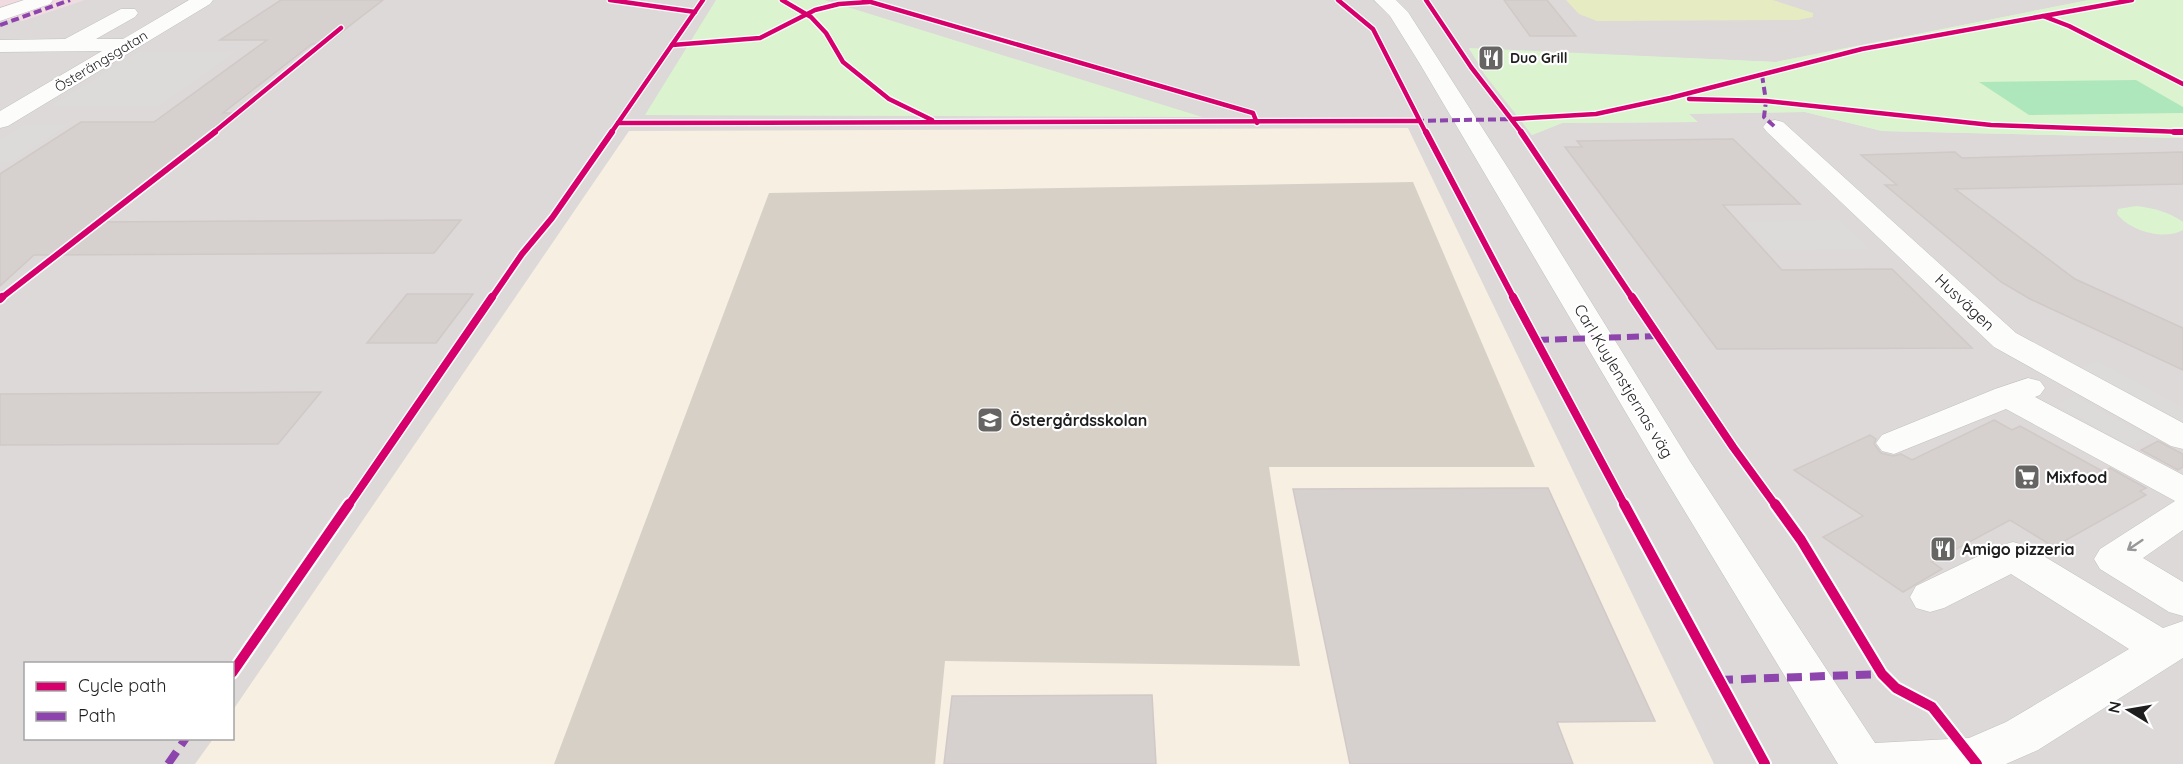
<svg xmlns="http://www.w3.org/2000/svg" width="2183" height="764" font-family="Quicksand,sans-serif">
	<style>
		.residential { fill: #dcd9d8; fill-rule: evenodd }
		.commercial { fill: #f0dbe0 }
		.education { fill: #f7efe1 }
		.construction { fill: #d7d0c7 }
		.grass { fill: #e7ebc2 }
		.park { fill: #dbf4cf }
		.pitch { fill: #aee7bb }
		.parking { fill: #dddada }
		.building { fill: #d6d0cf; stroke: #d0c9c7; stroke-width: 1.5 }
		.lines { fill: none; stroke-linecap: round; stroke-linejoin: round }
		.minor-casing { stroke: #c2c0bf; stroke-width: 1 }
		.minor { fill: #fcfcfb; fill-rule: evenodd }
		.quiet-far2 { stroke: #8e44ad; stroke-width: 4; stroke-dasharray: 8 4; stroke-linecap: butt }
		.quiet-far1 { stroke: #8e44ad; stroke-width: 6; stroke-dasharray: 12 6; stroke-linecap: butt }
		.quiet { stroke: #8e44ad; stroke-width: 8; stroke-dasharray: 15 8; stroke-linecap: butt }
		.cycleway-far3-casing { stroke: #fff; stroke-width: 7 }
		.cycleway-far2-casing { stroke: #fff; stroke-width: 9 }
		.cycleway-far1-casing { stroke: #fff; stroke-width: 11 }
		.cycleway-casing { stroke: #fff; stroke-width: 14 }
		.cycleway-far3 { stroke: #d6006c; stroke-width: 4.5 }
		.cycleway-far2 { stroke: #d6006c; stroke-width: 6 }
		.cycleway-far1 { stroke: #d6006c; stroke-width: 8 }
		.cycleway { stroke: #d6006c; stroke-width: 10 }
		.oneway { stroke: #989898 }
		.labels { text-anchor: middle; stroke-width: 4.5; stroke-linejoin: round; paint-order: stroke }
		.far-poi-label { font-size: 14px; font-weight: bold; fill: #1e1e1e; stroke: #fff; text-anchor: start }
		.far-street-label { font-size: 14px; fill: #1e1e1e; stroke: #fff }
		.street-label { font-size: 16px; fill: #1e1e1e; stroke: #fff }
		.poi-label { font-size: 16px; font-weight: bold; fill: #1e1e1e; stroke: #fff; text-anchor: start }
	</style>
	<rect width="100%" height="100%" fill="#ede8e6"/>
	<path class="residential" d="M84,0H2089L1776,62L1469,49L1532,135L1562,123L1697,122L1688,113L1805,112L1882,131L2183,138V764H0V19L22,21ZM26,664H232V738H26Z"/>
	<path class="commercial" d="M0,0H84L22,21L0,19Z"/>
	<path class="education" d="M1408,128L1714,764H195L213,739L232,738L233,710L629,131Z"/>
	<path class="construction" d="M1413,182L1535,467H1269L1300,666L945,661L935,764H554L769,193Z"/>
	<path class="grass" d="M1566,0H1773L1813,13V17L1798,20L1597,21L1579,14Z"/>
	<g class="park">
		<path d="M716,0H825L1202,117L645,115Z"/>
		<path d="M2089,0H2183V138L1882,131L1805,112L1689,114L1698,122L1562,123L1532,135L1485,75L1469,48L1776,62Z"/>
		<path d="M2136,206C2153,208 2169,212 2183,222V230C2165,241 2130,231 2117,214L2118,209Z"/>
	</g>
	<path class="pitch" d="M2136,80L2183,107V113L2029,115L1979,82Z"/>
	<g class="parking">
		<path d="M237,51L159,106H51L138,52Z"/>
		<path d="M24,125H68L11,162H0V140Z"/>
		<path d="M1839,220L1869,249L1769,250L1743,222Z"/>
		<path d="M2097,361L2183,407V430L2074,371Z"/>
		<path d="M2075,396L2149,437L2130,446L2056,404Z"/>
	</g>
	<g class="building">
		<path d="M281,0H383L326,44H312L223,113H237L93,222L461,220L434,253L34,255L0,286V174L81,122H154L267,40H220Z"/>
		<path d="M1504,0H1547L1576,36H1530Z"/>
		<path d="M1733,139L1800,204L1723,205L1782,270L1892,269L1972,348L1717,349L1565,147H1582L1577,141Z"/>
		<path d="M1955,152L1962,158L2183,152V184L1955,189L2075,279L2183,328V370L2030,299L2001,282L1885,185H1897L1861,155Z"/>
		<path d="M407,294H473L436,343H367Z"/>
		<path d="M321,392L278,444L0,445V394Z"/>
		<path d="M1994,420L2012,430L2020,426L2104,472L2110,468L2146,488L2140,491L2146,495L2054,547L2010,520L1932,562L1942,569L1903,592L1823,537L1863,516L1794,470L1870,435L1876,439L1874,444L1881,453L1893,456L1901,454L1912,460Z"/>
		<path d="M2158,441L2183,454V467L2178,470L2141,450Z"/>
		<path d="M1548,488L1655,721L1557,722L1573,764H1350L1293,489Z"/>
		<path d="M1152,695L1156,764H944L952,696Z"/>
	</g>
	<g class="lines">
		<g class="minor-casing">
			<g id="minor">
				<path d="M24,0H53L50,4L0,21V8Z"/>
				<path d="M189,0H213L210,4L8,126L0,128V111L102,51L0,52V40L65,39L121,9H135L138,13L135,17L96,39H123Z"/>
				<path d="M1374,0H1396L1408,12L1508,168L1691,463L1875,743L1969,738L2006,722L2129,649L2011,574L1944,608L1930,612L1916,608L1910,597L1916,586L1999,546L2013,542L2027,546L2163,628L2183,621V658L2038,750L2006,764H1838L1661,472L1420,64L1390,16Z"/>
				<path d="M1775,120L1783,122L2016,333L2183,423V449L2171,446L1994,347L1767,132L1763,127L1767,122Z"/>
				<path d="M2028,378L2040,381L2045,388L2040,395L2035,397L2183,475V530L2143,558L2183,582V616L2169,612L2100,569L2094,559L2100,549L2175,501L2006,409L1894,454L1882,451L1876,443L1882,435L1995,389Z"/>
			</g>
		</g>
		<use href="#minor" class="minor"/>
		<g class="quiet-far2">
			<path d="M0,25L70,0"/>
			<path d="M1762,75L1766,101L1764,117L1775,127"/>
			<path d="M1416,121L1515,119"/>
		</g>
		<path class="quiet-far1" d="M1537,340L1657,336"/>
		<g class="quiet">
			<path d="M1718,680L1882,674"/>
			<path d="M168,764L186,738"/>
		</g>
		<g class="cycleway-far3-casing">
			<g id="cycleway-far3">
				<path d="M610,0L695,12"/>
				<path d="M782,0L811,17L826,33L843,62L889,99L932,120"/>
				<path d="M864,0L1253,113L1257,123"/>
				<path d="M1338,0L1373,29L1426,133"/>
				<path d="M1426,0L1471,67L1522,133"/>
				<path d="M2043,16L2069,26L2183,84"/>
				<path d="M672,45L760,38L815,10L839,4L869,2"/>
				<path d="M1689,99L1766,101L1991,125L2183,132"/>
				<path d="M1512,119L1596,114L1670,98L1862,49L2132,0"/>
				<path d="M618,123L1419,121"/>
				<path d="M213,133L341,28"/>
				<path d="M611,133L703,0"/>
			</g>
		</g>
		<g class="cycleway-far2-casing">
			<g id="cycleway-far2">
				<path d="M1426,132L1514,299"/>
				<path d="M1521,132L1633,299"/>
				<path d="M2174,132H2183"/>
				<path d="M0,299L215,132"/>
				<path d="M491,299L522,254L552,218L612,132"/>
			</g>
		</g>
		<g class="cycleway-far1-casing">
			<g id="cycleway-far1">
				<path d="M1513,297L1625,506"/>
				<path d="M1632,297L1733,447L1776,506"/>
				<path d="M0,299L2,297"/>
				<path d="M348,506L492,297"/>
			</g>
		</g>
		<g class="cycleway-casing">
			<g id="cycleway">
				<path d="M1624,504L1765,764"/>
				<path d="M1775,504L1801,540L1882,674L1896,688L1932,707L1977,764"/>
				<path d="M232,673L349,504"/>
			</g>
		</g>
		<use href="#cycleway-far3" class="cycleway-far3"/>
		<use href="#cycleway-far2" class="cycleway-far2"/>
		<use href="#cycleway-far1" class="cycleway-far1"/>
		<use href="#cycleway" class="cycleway"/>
	</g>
	<defs><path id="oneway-shaft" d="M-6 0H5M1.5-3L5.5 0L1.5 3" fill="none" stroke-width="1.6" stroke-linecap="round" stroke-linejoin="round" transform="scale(1.5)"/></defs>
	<use class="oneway" href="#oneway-shaft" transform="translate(2135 545) rotate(146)"/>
	<defs>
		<g id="restaurant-square" transform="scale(1.35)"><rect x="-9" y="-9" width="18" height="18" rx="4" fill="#666564" stroke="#fff"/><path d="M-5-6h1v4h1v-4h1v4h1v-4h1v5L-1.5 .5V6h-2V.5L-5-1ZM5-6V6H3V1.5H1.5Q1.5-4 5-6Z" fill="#fff"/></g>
		<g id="school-square" transform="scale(1.35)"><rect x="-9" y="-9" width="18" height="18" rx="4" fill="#666564" stroke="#fff"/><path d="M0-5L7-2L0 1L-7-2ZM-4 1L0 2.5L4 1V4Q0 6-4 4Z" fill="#fff"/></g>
		<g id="supermarket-square" transform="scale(1.35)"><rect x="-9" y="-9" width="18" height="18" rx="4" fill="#666564" stroke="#fff"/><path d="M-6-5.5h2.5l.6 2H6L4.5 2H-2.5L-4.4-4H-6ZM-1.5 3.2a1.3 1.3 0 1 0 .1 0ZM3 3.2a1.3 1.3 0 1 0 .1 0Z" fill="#fff"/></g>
	</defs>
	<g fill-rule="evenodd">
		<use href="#restaurant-square" x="1491" y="58"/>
		<use href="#school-square" x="990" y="420"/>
		<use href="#supermarket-square" x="2027" y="477"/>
		<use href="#restaurant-square" x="1943" y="549"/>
	</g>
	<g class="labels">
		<g class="far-poi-label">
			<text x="1510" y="63">Duo Grill</text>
		</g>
		<g class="far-street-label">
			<text transform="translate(101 61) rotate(-31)" y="5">Österängsgatan</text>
		</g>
		<g class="street-label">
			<text transform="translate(1965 302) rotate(43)" y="6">Husvägen</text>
			<text transform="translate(1624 381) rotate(59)" y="6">Carl Kuylenstjernas väg</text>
		</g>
		<g class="poi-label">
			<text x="1010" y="426">Östergårdsskolan</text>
			<text x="2046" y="483">Mixfood</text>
			<text x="1962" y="555">Amigo pizzeria</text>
		</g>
	</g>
	<rect x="24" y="662" width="210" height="78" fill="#ffffff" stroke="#a5a5a5" stroke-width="1.5"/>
	<rect x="36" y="682" width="30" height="9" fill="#d6006c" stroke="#a5a5a5" stroke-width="1.5"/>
	<text x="78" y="692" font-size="18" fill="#1e1e1e">Cycle path</text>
	<rect x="36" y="712" width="30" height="9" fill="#8e44ad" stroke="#a5a5a5" stroke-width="1.5"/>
	<text x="78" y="722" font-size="18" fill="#1e1e1e">Path</text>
	<g transform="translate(2129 710) rotate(281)" stroke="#ffffff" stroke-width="4.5" paint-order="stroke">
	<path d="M0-4.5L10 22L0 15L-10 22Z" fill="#1e1e1e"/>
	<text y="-9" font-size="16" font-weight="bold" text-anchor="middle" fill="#1e1e1e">N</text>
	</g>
</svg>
